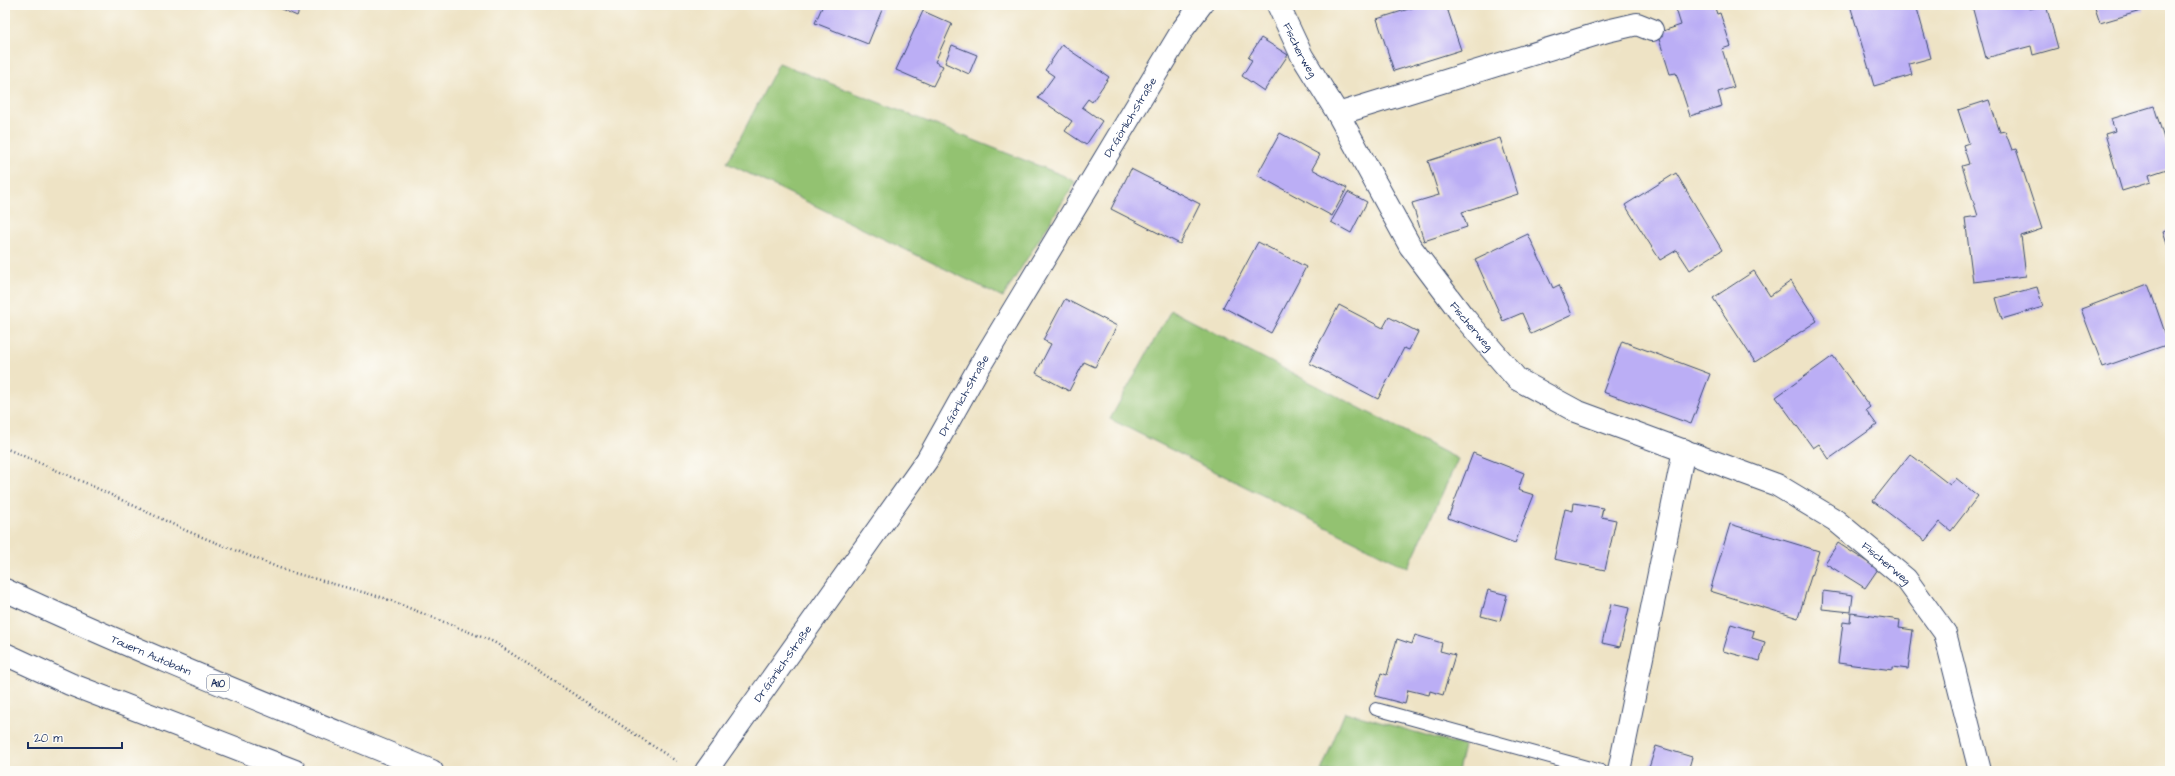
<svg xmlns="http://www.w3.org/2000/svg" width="2175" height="776" font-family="'Architects Daughter',sans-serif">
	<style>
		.green { fill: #93c271; stroke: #577868 }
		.building { fill: #bbaef5 }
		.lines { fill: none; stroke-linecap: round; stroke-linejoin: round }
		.lane-casing { stroke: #3b4a6d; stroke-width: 14 }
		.street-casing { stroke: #3b4a6d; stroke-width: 24 }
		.highway-casing { stroke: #3b4a6d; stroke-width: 24 }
		.path { stroke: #3b4a6d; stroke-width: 2.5; stroke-dasharray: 1 3; stroke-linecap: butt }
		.lane { stroke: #fff; stroke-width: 12 }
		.street { stroke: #fff; stroke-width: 22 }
		.highway { stroke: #fff; stroke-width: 22 }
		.labels { text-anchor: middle; stroke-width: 4; stroke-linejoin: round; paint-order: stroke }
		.shield { fill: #fdfcf7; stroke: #5f6c8c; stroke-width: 1 }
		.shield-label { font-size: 10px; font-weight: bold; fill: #1b2f5e }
		.street-label { font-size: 11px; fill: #1b2f5e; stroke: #fdfcf7 }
	</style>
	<rect width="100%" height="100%" fill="#fdfcf7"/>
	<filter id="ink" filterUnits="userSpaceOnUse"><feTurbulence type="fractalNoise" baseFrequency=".025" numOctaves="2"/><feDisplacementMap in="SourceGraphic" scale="8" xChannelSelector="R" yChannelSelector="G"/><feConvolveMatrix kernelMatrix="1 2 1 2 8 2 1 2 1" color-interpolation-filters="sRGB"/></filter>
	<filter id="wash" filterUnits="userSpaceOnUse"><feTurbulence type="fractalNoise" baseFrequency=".012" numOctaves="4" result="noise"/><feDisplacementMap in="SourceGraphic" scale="16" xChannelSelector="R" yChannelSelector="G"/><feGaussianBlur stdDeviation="0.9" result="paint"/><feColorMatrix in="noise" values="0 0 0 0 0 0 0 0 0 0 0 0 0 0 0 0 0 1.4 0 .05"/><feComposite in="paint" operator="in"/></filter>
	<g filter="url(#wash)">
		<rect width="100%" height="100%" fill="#eee3c5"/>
		<g class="green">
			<path d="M779,63L1062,175L1075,182L1003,297L727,163Z"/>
			<path d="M1171,310L1458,459L1408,568L1110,419Z"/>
			<path d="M1345,712L1464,746L1458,771H1321Z"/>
		</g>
		<g id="blocks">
			<g class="building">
				<path d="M272,5H301L297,16Z"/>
				<path d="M823,5H884L868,44L815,23Z"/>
				<path d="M1421,5H1446L1461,50L1394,71L1377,19Z"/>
				<path d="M1688,5H1714L1717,14L1720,13L1731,46L1722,49L1734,87L1718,92L1722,106L1690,116L1676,73L1670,74L1657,33L1681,25L1676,9Z"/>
				<path d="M1850,5H1916L1931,58L1909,64L1912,75L1874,86Z"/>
				<path d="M2028,5L2029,9L2046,5L2058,48L2033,55L2031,46L1986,58L1972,6Z"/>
				<path d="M2094,5H2143L2144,10L2100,23Z"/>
				<path d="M923,11L952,24L935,62L943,66L933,86L896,70Z"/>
				<path d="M1261,38L1288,55L1264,91L1242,76L1252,60L1248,58Z"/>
				<path d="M952,45L977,55L969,74L945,63Z"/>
				<path d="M1062,45L1109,77L1092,102L1088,99L1082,107L1102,121L1086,145L1065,131L1072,121L1038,98L1054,76L1045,70Z"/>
				<path d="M1989,100L2000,132L2005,131L2012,150L2016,149L2042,229L2021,236L2026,276L1973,282L1965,218L1978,216L1962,166L1969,164L1963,145L1969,143L1958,110Z"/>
				<path d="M2154,106L2170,158V168L2149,175L2151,182L2122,191L2105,134L2115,131L2111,119Z"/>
				<path d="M1280,133L1320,155L1312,169L1347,188L1332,216L1257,175Z"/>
				<path d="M1500,138L1518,194L1462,212L1467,227L1424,241L1412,203L1439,195L1428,161Z"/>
				<path d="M1131,169L1200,204L1180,244L1111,209Z"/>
				<path d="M1676,173L1722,250L1690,270L1677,250L1660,260L1625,205Z"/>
				<path d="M1348,192L1367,202L1351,233L1331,222Z"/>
				<path d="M2170,229V253L2163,232Z"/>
				<path d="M1528,234L1553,288L1559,285L1572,315L1531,334L1522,313L1503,321L1475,259Z"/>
				<path d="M1258,242L1306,267L1271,333L1223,307Z"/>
				<path d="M1754,271L1770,296L1791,281L1817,321L1755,362L1713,298Z"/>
				<path d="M2148,284L2169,344L2103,367L2081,309Z"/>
				<path d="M2037,287L2043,307L2002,319L1996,298Z"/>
				<path d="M1065,299L1117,326L1095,367L1084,362L1069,391L1036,373L1051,344L1043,340Z"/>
				<path d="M1339,305L1383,328L1389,317L1418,332L1409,350L1404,348L1378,399L1309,363Z"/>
				<path d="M1622,341L1710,374L1691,424L1603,392Z"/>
				<path d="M1833,356L1870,407L1866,410L1877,425L1829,459L1819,444L1813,448L1776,397Z"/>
				<path d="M1473,453L1524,473L1518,490L1534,495L1515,543L1448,518Z"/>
				<path d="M1910,454L1950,485L1956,478L1978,496L1951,531L1940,522L1925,541L1873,501Z"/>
				<path d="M1574,503L1603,508L1601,517L1616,520L1605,570L1554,559L1565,509L1573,511Z"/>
				<path d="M1730,524L1819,551L1798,618L1710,591Z"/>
				<path d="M1838,543L1878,569L1865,588L1825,563Z"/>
				<path d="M1488,590L1507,595L1500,621L1481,616Z"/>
				<path d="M1823,591L1853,595L1851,612L1822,609Z"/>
				<path d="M1611,604L1629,608L1620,647L1602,643Z"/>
				<path d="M1851,613L1900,620L1899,628L1913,630L1908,669L1893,667V670L1838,663L1843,622L1850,623Z"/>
				<path d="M1731,624L1754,631L1752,638L1765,642L1760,661L1723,651Z"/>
				<path d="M1415,635L1442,643L1440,651L1455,655L1443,695L1430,691L1429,695L1408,690L1405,704L1375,696L1381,673L1387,675L1397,639L1412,644Z"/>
				<path d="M1656,746L1692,757L1688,771H1648Z"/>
			</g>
		</g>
	</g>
	<g filter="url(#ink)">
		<use href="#blocks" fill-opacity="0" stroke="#3b4a6d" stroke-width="1"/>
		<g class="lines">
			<g class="lane-casing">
				<path id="lane" d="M1376,709L1601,771"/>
			</g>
			<g class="street-casing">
				<g id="street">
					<path id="s1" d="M1278,5L1302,56L1338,114L1410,246L1462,315L1517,379L1576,411L1777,485L1835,520L1906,579L1945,633L1980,771"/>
					<path d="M1338,114L1607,31L1637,24L1652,30"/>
					<path id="s2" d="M706,771L927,460L979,367L1183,29L1201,5"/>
					<path d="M1619,771L1684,450"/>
				</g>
			</g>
			<g class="highway-casing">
				<g id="highway">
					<path id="s3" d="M5,590C145,655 289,712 432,771"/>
					<path d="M5,654L70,684L295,771"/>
				</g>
			</g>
			<path class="path" d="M5,448L88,484L187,531L287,571L384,598L494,642L679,763"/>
			<use href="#lane" class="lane"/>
			<use href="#street" class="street"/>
			<use href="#highway" class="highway"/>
		</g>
	</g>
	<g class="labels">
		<rect class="shield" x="207" y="675" width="22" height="16" rx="3"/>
		<g class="shield-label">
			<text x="218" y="687">A10</text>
		</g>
		<g class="street-label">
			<text dy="4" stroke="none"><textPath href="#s1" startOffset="50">Fischerweg</textPath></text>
			<text dy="4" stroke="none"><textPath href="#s2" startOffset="780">Dr.Görlich-Straße</textPath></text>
			<text dy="4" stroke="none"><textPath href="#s1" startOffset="376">Fischerweg</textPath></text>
			<text dy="4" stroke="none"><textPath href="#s2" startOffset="456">Dr.Görlich-Straße</textPath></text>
			<text dy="4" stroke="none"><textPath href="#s1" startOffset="862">Fischerweg</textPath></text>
			<text dy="4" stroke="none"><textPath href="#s3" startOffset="160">Tauern Autobahn</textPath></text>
			<text dy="4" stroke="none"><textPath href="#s2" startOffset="132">Dr.Görlich-Straße</textPath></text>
		</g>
	</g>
	<rect width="2175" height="776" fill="none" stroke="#fdfcf7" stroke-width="20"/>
	<path d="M28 742v6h94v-6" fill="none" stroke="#1b2f5e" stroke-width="2"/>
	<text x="34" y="742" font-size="12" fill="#1b2f5e" stroke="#fdfcf7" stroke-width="3" paint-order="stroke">20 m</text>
</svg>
